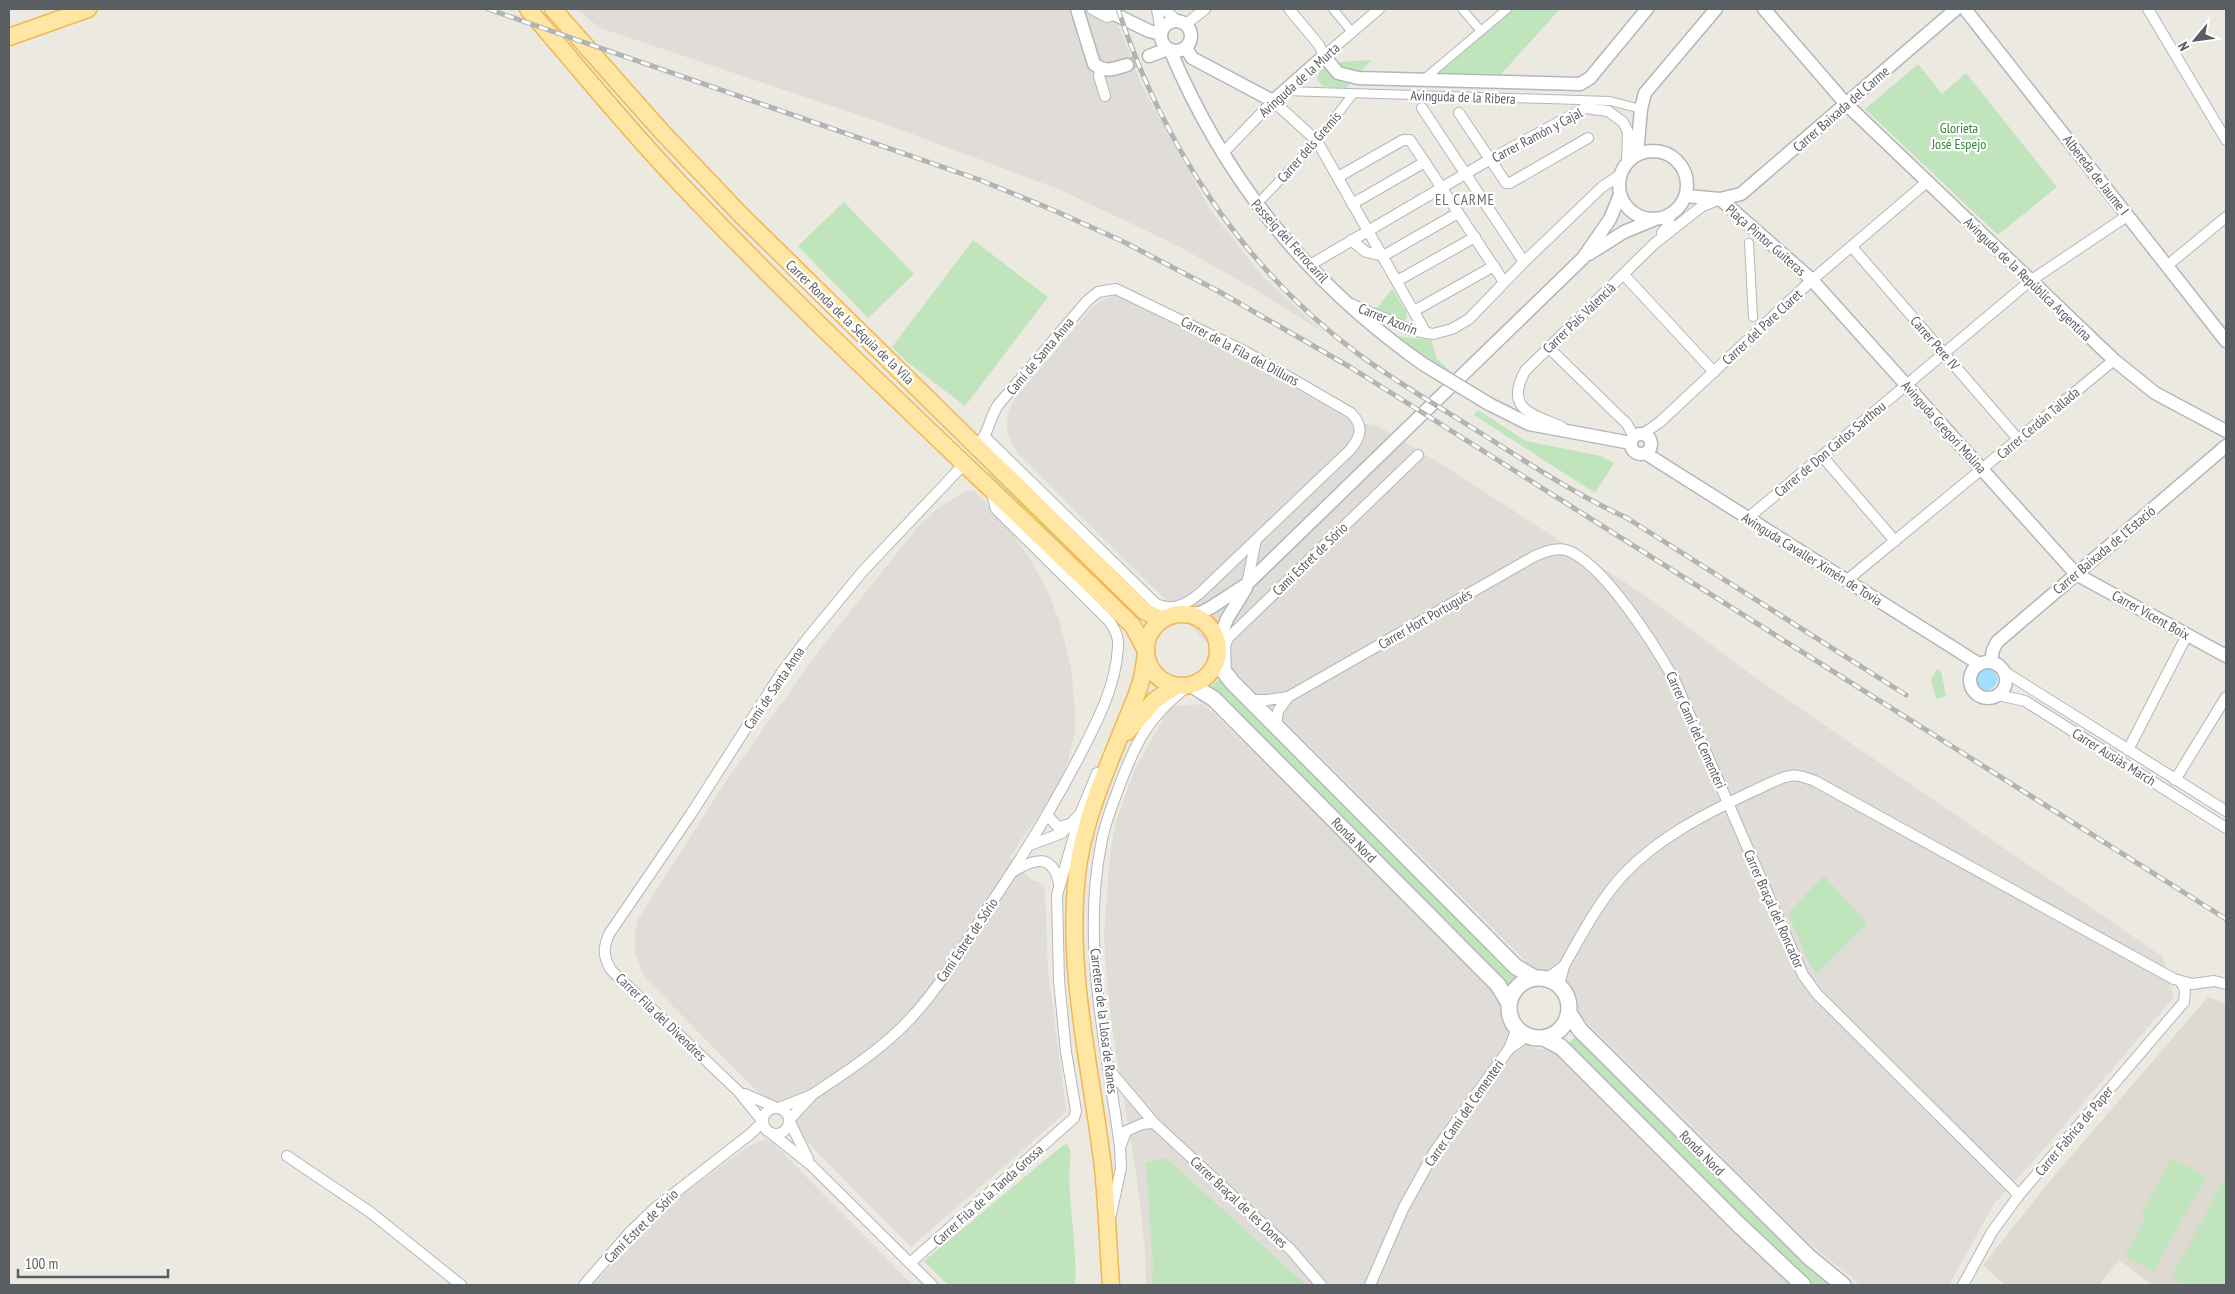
<svg xmlns="http://www.w3.org/2000/svg" width="2235" height="1294" font-family="'PT Sans Narrow',sans-serif">
	<style>
		.industrial { fill: #e0dcd8 }
		.education { fill: #dedad1 }
		.green { fill: #c0e4bc }
		.water { fill: #9edeff }
		.lines { fill: none; stroke-linecap: round; stroke-linejoin: round }
		.tertiary-tunnel { stroke: #c7c6c0; stroke-width: 12; stroke-dasharray: 12 6; stroke-linecap: butt }
		.pedestrian-casing { stroke: #b3b7bb; stroke-width: 10 }
		.minor-casing { stroke: #b3b7bb; stroke-width: 12 }
		.tertiary-casing { stroke: #b3b7bb; stroke-width: 15 }
		.secondary-casing { stroke: #b4b9bd; stroke-width: 18 }
		.primary-casing { stroke: #f1b655; stroke-width: 19 }
		.pedestrian { stroke: #fff; stroke-width: 8 }
		.minor { stroke: #fff; stroke-width: 10 }
		.tertiary { stroke: #fff; stroke-width: 12 }
		.secondary { stroke: #fff; stroke-width: 15 }
		.primary { stroke: #ffe7a3; stroke-width: 16 }
		.rail-casing { stroke: #b2b3b3; stroke-width: 5 }
		.rail { stroke: #fff; stroke-width: 3; stroke-dasharray: 9; stroke-linecap: butt }
		.tertiary-bridge-casing { stroke: #b3b7bb; stroke-width: 15; stroke-linecap: butt }
		.tertiary-bridge { stroke: #fff; stroke-width: 12 }
		.labels { text-anchor: middle; stroke-width: 4.5; stroke-linejoin: round; paint-order: stroke }
		.street-label { font-size: 14px; fill: #595e62; stroke: #fff }
		.park-label { font-size: 14px; fill: #398535; stroke: #fff }
		.neighbourhood-label { font-size: 15px; letter-spacing: 1px; fill: #6a7074; stroke: #fff }
	</style>
	<rect width="100%" height="100%" fill="#ece9e0"/>
	<g class="industrial">
		<path d="M576,9H1091L1118,24L1142,86L1209,208L1263,277L1323,332L1256,290L1178,246L1063,191L880,122L600,28Z"/>
		<path d="M1115,295L1248,361L1355,423L1376,425L1444,466L1643,594L1760,681L2163,957L2174,997L2038,1156L1994,1204L1949,1285H1861L1810,1244L1232,669L1164,598L1064,500L1019,454L1013,447L1007,429L1008,412L1016,397L1090,310L1097,303Z"/>
		<path d="M965,491H974L990,507L1014,535L1030,559L1048,592L1060,623L1071,668L1075,711V731L1068,762L1055,791L1010,857L1031,880L1039,882L1045,888L1048,970L1066,1110L1064,1114L911,1247L645,978L635,953V934L638,919L726,781L818,652L917,528L938,508Z"/>
		<path d="M1204,704L1504,997L1506,1025L1517,1038L1527,1045L1539,1049L1554,1048L1791,1285H1146L1145,1248L1136,1172L1113,1034L1107,985L1104,936L1110,853L1116,822L1134,771L1166,714L1171,706Z"/>
		<path d="M765,1139L772,1142L913,1285H593L643,1230L686,1192L746,1148Z"/>
	</g>
	<path class="education" d="M2208,997L2226,1004V1285H2152L2119,1260L2099,1285H2005L1983,1265L2054,1176Z"/>
	<g class="green">
		<path d="M1514,9H1560L1501,74L1438,73Z"/>
		<path d="M1371,60L1345,89L1322,86L1317,78L1323,63Z"/>
		<path d="M1918,64L1942,94L1966,73L2057,187L1998,235L1865,109Z"/>
		<path d="M844,202L914,274L868,318L798,246Z"/>
		<path d="M973,240L1048,297L965,406L906,361L892,347Z"/>
		<path d="M1392,289L1406,311L1407,317L1404,321H1399L1375,310Z"/>
		<path d="M1396,336L1431,340L1437,359L1450,371L1449,373L1412,349Z"/>
		<path d="M1478,410L1526,441L1601,456L1614,463L1595,493L1474,415Z"/>
		<path d="M992,469L1126,600L1119,607L986,475Z"/>
		<path d="M1937,669L1941,671L1946,696L1936,699L1931,679Z"/>
		<path d="M1220,679L1520,975L1508,987L1209,688Z"/>
		<path d="M1824,876L1867,923L1816,974L1806,956L1788,913Z"/>
		<path d="M1578,1035L1834,1285H1811L1788,1266L1565,1046Z"/>
		<path d="M1067,1144L1071,1151C1065,1195 1078,1241 1075,1285H948L924,1261L1062,1146Z"/>
		<path d="M1166,1158L1306,1285H1152L1153,1264L1146,1163Z"/>
		<path d="M2172,1158L2206,1177L2153,1271L2125,1256L2146,1217L2141,1214Z"/>
		<path d="M2226,1175V1285H2185L2172,1277Z"/>
	</g>
	<circle class="water" cx="1986" cy="679" r="11"/>
	<g class="lines">
		<path class="tertiary-tunnel" d="M1127,65L1149,56"/>
		<g class="pedestrian-casing">
			<g id="pedestrian">
				<path d="M1333,9L1352,32"/>
				<path d="M1462,9L1481,31"/>
				<path d="M1424,79L1507,9"/>
				<path d="M1284,91L1610,101L1641,109"/>
				<path d="M1263,198L1317,141L1353,94"/>
				<path d="M1749,243L1753,317"/>
			</g>
		</g>
		<g class="minor-casing">
			<g id="minor">
				<path d="M1092,9L1107,17L1111,16"/>
				<path d="M1157,9L1161,32"/>
				<path d="M1164,9L1176,20"/>
				<path d="M1289,9L1319,45L1324,56L1379,9"/>
				<path d="M2148,9L2226,140"/>
				<path d="M1186,24L1205,9"/>
				<path d="M1100,69L1099,76L1105,96"/>
				<path d="M1422,108L1524,262"/>
				<path d="M1459,113L1506,183H1510L1588,138"/>
				<path d="M1222,154L1273,101L1317,141L1426,333"/>
				<path d="M1338,177L1403,140H1410L1504,282"/>
				<path d="M1352,204L1425,162"/>
				<path d="M1662,233L1668,226L1670,215"/>
				<path d="M1351,240L1366,252L1383,256"/>
				<path d="M1852,247L2018,439"/>
				<path d="M1383,256L1458,213"/>
				<path d="M1310,265L1489,160L1585,108L1608,111L1623,122L1628,132L1627,162"/>
				<path d="M2168,265L2226,217"/>
				<path d="M1624,275L1714,372"/>
				<path d="M1397,281L1475,237"/>
				<path d="M1351,304L1411,330L1433,334L1452,329L1469,319L1524,262L1602,187L1620,175"/>
				<path d="M1414,311L1494,266"/>
				<path d="M1549,348L1627,424L1634,437"/>
				<path d="M1562,427C1533,414 1504,410 1525,371L1654,244L1701,207L1720,199"/>
				<path d="M1643,434L1660,422L1812,280L1928,181"/>
				<path d="M976,447C990,432 988,421 998,405L1087,301L1098,292L1116,289L1246,352L1351,413C1364,426 1361,437 1350,450L1199,594C1187,604 1171,613 1155,603L985,437"/>
				<path d="M1822,456L1895,541"/>
				<path d="M1748,518L2030,281L2127,216"/>
				<path d="M1846,581L2114,360"/>
				<path d="M1247,584L1256,540"/>
				<path d="M2005,672L2226,811"/>
				<path d="M1226,674L1225,646L1228,638L1418,455"/>
				<path d="M1998,695L2025,701L2226,828"/>
				<path d="M1288,697L1533,557C1543,552 1555,547 1566,550C1603,562 1655,646 1674,679L1803,975L1817,994L2019,1195"/>
				<path d="M1249,700H1267L1288,697L1278,711L1276,727"/>
				<path d="M2128,750L2187,635"/>
				<path d="M2175,780L2226,697"/>
				<path d="M1048,816L1058,827L1070,824"/>
				<path d="M1030,845L1062,833L1079,815"/>
				<path d="M1014,871C1036,858 1052,854 1059,883"/>
				<path d="M1564,966C1582,934 1599,901 1624,874C1659,837 1705,814 1751,792C1763,787 1776,779 1789,776C1799,774 1806,778 1815,781L2174,979L2192,984L2214,981L2226,984"/>
				<path d="M1546,979L1564,966L1559,985"/>
				<path d="M1517,1028L1509,1049L1527,1036"/>
				<path d="M1112,1073L1154,1123L1291,1250L1321,1285"/>
				<path d="M745,1094L775,1107"/>
				<path d="M812,1095C846,1072 881,1050 910,1019C941,986 964,946 988,908C1022,858 1053,807 1081,753C1098,720 1116,685 1118,647C1119,637 1115,630 1110,622L996,509L991,490"/>
				<circle cx="776" cy="1121" r="13"/>
				<path d="M779,1108L812,1095L789,1120L808,1159"/>
				<path d="M771,1133L812,1166L932,1285"/>
				<path d="M1121,1145L1126,1131L1142,1124L1154,1123"/>
				<path d="M287,1156L370,1212L461,1285"/>
				<path d="M1111,1214L1121,1168L1120,1147C1107,1048 1081,946 1101,845C1104,825 1112,806 1119,787C1136,741 1149,716 1188,686"/>
				<path d="M910,1263L1074,1118L1076,1111L1066,1052L1059,981L1057,895L1081,812L1097,773"/>
				<path d="M584,1285L630,1232L654,1209L749,1135L763,1122L739,1092L611,970C603,956 603,948 609,934L691,814L782,672L807,639L863,571L965,463"/>
				<path d="M1370,1285L1403,1209L1435,1151L1509,1049"/>
				<path d="M1963,1285L1992,1232L2019,1195L2184,1002L2185,990L2181,982"/>
			</g>
		</g>
		<g class="tertiary-casing">
			<g id="tertiary">
				<path d="M1077,9L1094,64C1105,73 1114,69 1127,65"/>
				<path d="M1104,9L1149,31L1161,34"/>
				<path d="M1764,9L1846,104L2114,360L2155,393L2226,431"/>
				<path d="M1965,9L2226,341"/>
				<circle cx="1176" cy="36" r="15"/>
				<path d="M1186,48L1192,58L1273,101L1324,56L1338,73L1358,78L1580,84L1590,78L1647,9"/>
				<path d="M1170,50C1225,180 1307,282 1423,364"/>
				<path d="M1149,56L1168,49"/>
				<circle cx="1653" cy="185" r="34"/>
				<path d="M1637,154L1641,109L1645,93L1716,9"/>
				<path d="M1686,196L1720,199L1741,194L1956,9"/>
				<path d="M1720,199L1812,280L2076,574L2226,656"/>
				<path d="M1589,254L1624,232L1653,220"/>
				<path d="M1489,404L1529,424L1631,443"/>
				<circle cx="1641" cy="444" r="10"/>
				<path d="M1645,453L1979,664"/>
				<path d="M1186,614L1200,613L1210,608L1247,584L1583,258L1610,219L1620,195"/>
				<path d="M1217,645L1227,619L1246,588"/>
				<path d="M1991,661L1993,650L1997,642L2226,446"/>
				<circle cx="1988" cy="680" r="18"/>
			</g>
		</g>
		<g class="secondary-casing">
			<g id="secondary">
				<path d="M1216,661L1232,682L1516,967L1535,978"/>
				<path d="M1192,685L1214,699L1498,985L1509,1003"/>
				<circle cx="1539" cy="1008" r="30"/>
				<path d="M1569,1013L1580,1030L1809,1257L1843,1285"/>
				<path d="M1544,1038L1561,1047L1737,1223L1803,1285"/>
			</g>
		</g>
		<g class="primary-casing">
			<g id="primary">
				<path d="M528,9C576,65 622,122 673,176C820,332 980,476 1133,626L1145,649"/>
				<path d="M553,9L662,132L742,216L1144,611L1162,620"/>
				<path d="M9,37L88,9"/>
				<circle cx="1182" cy="650" r="36"/>
				<path d="M1127,732L1155,700L1176,686"/>
				<path d="M1111,1285C1108,1246 1107,1207 1103,1168C1092,1072 1066,973 1077,875C1083,821 1106,771 1126,721C1137,694 1143,683 1146,652"/>
			</g>
		</g>
		<use href="#pedestrian" class="pedestrian"/>
		<use href="#minor" class="minor"/>
		<use href="#tertiary" class="tertiary"/>
		<use href="#secondary" class="secondary"/>
		<use href="#primary" class="primary"/>
		<g class="rail-casing">
			<g id="rail">
				<path d="M488,9L980,180L1053,210L1122,241L1218,291L1350,367L2226,919"/>
				<path d="M1118,9C1163,145 1242,267 1357,353C1393,380 1433,403 1471,427C1522,459 1572,493 1627,518L1906,695"/>
			</g>
		</g>
		<use href="#rail" class="rail"/>
		<g class="tertiary-bridge-casing">
			<path id="tertiary-bridge" d="M1423,364L1489,404"/>
		</g>
		<use href="#tertiary-bridge" class="tertiary-bridge"/>
	</g>
	<g class="labels">
		<g class="street-label">
			<text transform="translate(1299 80) rotate(-42)" y="5">Avinguda de la Murta</text>
			<text transform="translate(1463 97) rotate(2)" y="5">Avinguda de la Ribera</text>
			<text transform="translate(1841 109) rotate(-41)" y="5">Carrer Baixada del Carme</text>
			<text transform="translate(1537 135) rotate(-28)" y="5">Carrer Ramón y Cajal</text>
			<text transform="translate(1309 147) rotate(-49)" y="5">Carrer dels Gremis</text>
			<text transform="translate(2096 175) rotate(52)" y="5">Albereda de Jaume I</text>
			<text transform="translate(1766 240) rotate(41)" y="5">Plaça Pintor Guiteras</text>
			<text transform="translate(1290 241) rotate(48)" y="5">Passeig del Ferrocarril</text>
			<text transform="translate(2028 279) rotate(44)" y="5">Avinguda de la República Argentina</text>
			<text transform="translate(1579 318) rotate(-44)" y="5">Carrer País Valencià</text>
			<text transform="translate(1388 319) rotate(22)" y="5">Carrer Azorín</text>
			<text transform="translate(850 322) rotate(44)" y="5">Carrer Ronda de la Séquia de la Vila</text>
			<text transform="translate(1762 327) rotate(-43)" y="5">Carrer del Pare Claret</text>
			<text transform="translate(1935 343) rotate(49)" y="5">Carrer Pere IV</text>
			<text transform="translate(1240 351) rotate(28)" y="5">Carrer de la Fila del Dilluns</text>
			<text transform="translate(1040 356) rotate(-50)" y="5">Camí de Santa Anna</text>
			<text transform="translate(2038 423) rotate(-40)" y="5">Carrer Cerdán Tallada</text>
			<text transform="translate(1944 427) rotate(48)" y="5">Avinguda Gregori Molina</text>
			<text transform="translate(1830 449) rotate(-40)" y="5">Carrer de Don Carlos Sarthou</text>
			<text transform="translate(2104 550) rotate(-40)" y="5">Carrer Baixada de l'Estació</text>
			<text transform="translate(1310 559) rotate(-44)" y="5">Camí Estret de Sório</text>
			<text transform="translate(1812 559) rotate(32)" y="5">Avinguda Cavaller Ximén de Tovia</text>
			<text transform="translate(2151 615) rotate(29)" y="5">Carrer Vicent Boix</text>
			<text transform="translate(1425 619) rotate(-30)" y="5">Carrer Hort Portugués</text>
			<text transform="translate(774 688) rotate(-56)" y="5">Camí de Santa Anna</text>
			<text transform="translate(1696 730) rotate(66)" y="5">Carrer Camí del Cementeri</text>
			<text transform="translate(2114 757) rotate(32)" y="5">Carrer Ausiàs March</text>
			<text transform="translate(1354 840) rotate(45)" y="5">Ronda Nord</text>
			<text transform="translate(1774 909) rotate(66)" y="5">Carrer Braçal del Roncador</text>
			<text transform="translate(967 940) rotate(-56)" y="5">Camí Estret de Sório</text>
			<text transform="translate(661 1017) rotate(44)" y="5">Carrer Fila del Divendres</text>
			<text transform="translate(1104 1021) rotate(83)" y="5">Carretera de la Llosa de Ranes</text>
			<text transform="translate(1464 1113) rotate(-55)" y="5">Carrer Camí del Cementeri</text>
			<text transform="translate(2074 1131) rotate(-50)" y="5">Carrer Fabrica de Paper</text>
			<text transform="translate(1702 1153) rotate(45)" y="5">Ronda Nord</text>
			<text transform="translate(988 1195) rotate(-42)" y="5">Carrer Fila de la Tanda Grossa</text>
			<text transform="translate(1239 1202) rotate(43)" y="5">Carrer Braçal de les Dones</text>
			<text transform="translate(641 1226) rotate(-45)" y="5">Camí Estret de Sório</text>
		</g>
		<g class="park-label">
			<text x="1959" y="133">Glorieta<tspan x="1959" dy="16">José Espejo</tspan></text>
		</g>
		<g class="neighbourhood-label">
			<text x="1465" y="205">EL CARME</text>
		</g>
	</g>
	<rect width="2235" height="1294" fill="none" stroke="#595e62" stroke-width="20"/>
	<g transform="translate(2195 40) rotate(241)" stroke="#ffffff" stroke-width="4" paint-order="stroke">
	<path d="M0-4L9 19L0 12L-9 19Z" fill="#595e62"/>
	<text y="-8" font-size="14" font-weight="bold" text-anchor="middle" fill="#595e62">N</text>
	</g>
	<path d="M18 1269v8h150v-8" fill="none" stroke="#595e62" stroke-width="2.5"/>
	<text x="25" y="1269" font-size="15" fill="#595e62" stroke="#ffffff" stroke-width="4" paint-order="stroke">100 m</text>
</svg>
